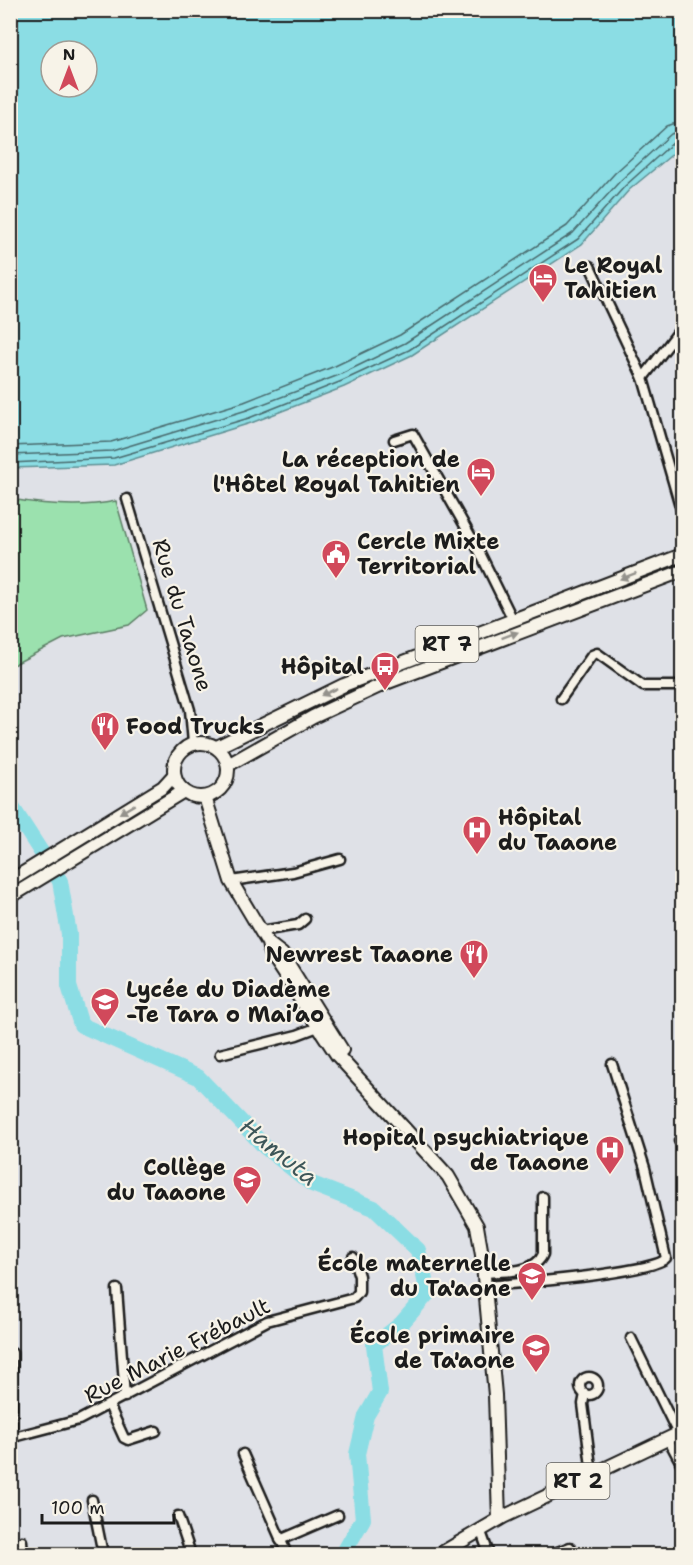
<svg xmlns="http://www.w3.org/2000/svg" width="693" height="1565" font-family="'Shantell Sans',sans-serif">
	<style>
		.green { fill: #9be1ae; stroke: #5c7e65; stroke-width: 1.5 }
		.water { fill: #8bdde4; stroke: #5f9094; stroke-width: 1.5; fill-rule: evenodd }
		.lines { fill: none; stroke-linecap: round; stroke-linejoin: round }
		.shore { stroke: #48696c; stroke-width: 1.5 }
		.river { stroke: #8bdde4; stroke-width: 16 }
		.street-casing { stroke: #1c1c1c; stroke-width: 13 }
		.secondary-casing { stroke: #1c1c1c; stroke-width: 16 }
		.primary-casing { stroke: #1c1c1c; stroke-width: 16 }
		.street { stroke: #f7f3e8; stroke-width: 8 }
		.secondary { stroke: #f7f3e8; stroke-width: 12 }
		.primary { stroke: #f7f3e8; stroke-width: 12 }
		.oneway { fill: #94928c }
		.labels { text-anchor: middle; stroke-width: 4.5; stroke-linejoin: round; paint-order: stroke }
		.shield { fill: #f7f3e8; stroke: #5e5c59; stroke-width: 1.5 }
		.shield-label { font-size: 21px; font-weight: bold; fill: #1c1c1c }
		.poi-label { font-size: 22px; font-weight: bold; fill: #1c1c1c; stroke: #f7f3e8; text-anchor: end }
		.street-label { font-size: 22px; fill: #1c1c1c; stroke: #f7f3e8 }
		.water-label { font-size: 24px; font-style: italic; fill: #3d5658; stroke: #f7f3e8 }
	</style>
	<rect width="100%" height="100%" fill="#dfe1e7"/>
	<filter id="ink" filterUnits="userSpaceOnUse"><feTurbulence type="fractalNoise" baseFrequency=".0167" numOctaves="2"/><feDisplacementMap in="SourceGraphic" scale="12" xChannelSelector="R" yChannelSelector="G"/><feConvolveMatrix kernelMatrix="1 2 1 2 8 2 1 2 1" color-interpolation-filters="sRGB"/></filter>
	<g filter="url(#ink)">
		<path class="green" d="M11,499C45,505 81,508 116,501L147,610L129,625L63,639L11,666Z"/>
		<path class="water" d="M10,11H682V141L675,152L629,190L582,244L412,355L344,387L251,423L114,465L11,468ZM51,51H87V87H51Z"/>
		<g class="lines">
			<g class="shore">
				<path d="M10,446L111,442L244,402L335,366L400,335L567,226L615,173L667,126L682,121"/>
				<path d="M10,455L112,451L247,410L339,375L405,343L573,233L620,181L671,134L682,131"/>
				<path d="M10,463L114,458L249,418L342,381L409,350L578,239L625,186L676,140L682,138"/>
			</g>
			<path class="river" d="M10,804L60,881L69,934V986L81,1025L198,1077L265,1147L312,1184L374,1208L418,1250L428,1293L401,1324L374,1345L380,1392L366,1416L357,1454L363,1519L343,1554"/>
			<g class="street-casing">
				<g id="street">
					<path d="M590,266L643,378L682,513"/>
					<path d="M643,378L682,327"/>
					<path d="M394,440L413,434L479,551L513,620"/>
					<path d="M127,499L190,710L193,743"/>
					<path d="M561,699L592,655L597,653L643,686H682"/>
					<path d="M231,881L293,872L340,859"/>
					<path d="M261,931L298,925L305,919"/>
					<path d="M220,1054L297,1035L321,1026"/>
					<path d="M679,1141L682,1139"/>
					<path d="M484,1273C502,1271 535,1274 543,1254V1197"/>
					<path d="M485,1286C511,1284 656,1273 666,1258L645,1168L612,1064"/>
					<path d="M117,1289L125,1397"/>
					<path d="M631,1338L678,1434"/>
					<circle cx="589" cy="1386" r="9"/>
					<path d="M585,1394L583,1404L592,1474"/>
					<path d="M109,1405L124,1438L128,1440L156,1431"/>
					<path d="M10,1438L79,1420L267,1321L354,1298L359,1292V1276L353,1257"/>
					<path d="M12,1438V1353"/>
					<path d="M668,1439L682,1465"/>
					<path d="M243,1454L287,1554"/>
					<path d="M92,1500L103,1554"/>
					<path d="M178,1516L191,1554"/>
					<path d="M480,1529L489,1554"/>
					<path d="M280,1540L338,1515"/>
					<path d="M22,1541L23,1554"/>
					<path d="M552,1554L570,1547L576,1554"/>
				</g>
			</g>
			<g class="secondary-casing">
				<g id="secondary">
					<path d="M205,797L231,881L268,943L270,953L337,1055L448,1176L477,1226L482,1255L495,1395L499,1519"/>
					<path d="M269,944L282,954L342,1050"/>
				</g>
			</g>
			<g class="primary-casing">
				<g id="primary">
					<circle cx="201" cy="770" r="27"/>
					<path d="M217,747L344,685L682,555"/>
					<path d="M228,765L313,717L386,683L682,571"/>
					<path d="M10,881L163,787L174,775"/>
					<path d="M10,897L184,791"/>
					<path d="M440,1554L503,1517L682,1432"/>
				</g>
			</g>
			<use href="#street" class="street"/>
			<use href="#secondary" class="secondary"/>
			<use href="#primary" class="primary"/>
		</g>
		<defs><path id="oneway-solid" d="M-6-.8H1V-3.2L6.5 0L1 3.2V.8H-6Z" transform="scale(1.5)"/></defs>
		<g class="oneway">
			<use href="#oneway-solid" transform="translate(628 576) rotate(159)"/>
			<use href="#oneway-solid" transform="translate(510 635) rotate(-20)"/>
			<use href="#oneway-solid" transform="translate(329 692) rotate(155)"/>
			<use href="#oneway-solid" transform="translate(127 809) rotate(149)"/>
		</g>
	</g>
	<defs>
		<g id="hotel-pin" transform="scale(1.5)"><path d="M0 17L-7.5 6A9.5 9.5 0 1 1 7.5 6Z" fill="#d1495b" stroke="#f7f3e8"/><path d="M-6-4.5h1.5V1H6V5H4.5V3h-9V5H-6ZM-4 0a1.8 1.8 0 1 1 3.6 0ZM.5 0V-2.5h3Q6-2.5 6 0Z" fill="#fff"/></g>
		<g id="civic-pin" transform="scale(1.5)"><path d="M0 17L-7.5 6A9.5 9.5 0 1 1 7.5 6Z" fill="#d1495b" stroke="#f7f3e8"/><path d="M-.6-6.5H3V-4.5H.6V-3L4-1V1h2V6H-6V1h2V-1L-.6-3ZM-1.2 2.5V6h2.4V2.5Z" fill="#fff"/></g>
		<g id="bus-pin" transform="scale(1.5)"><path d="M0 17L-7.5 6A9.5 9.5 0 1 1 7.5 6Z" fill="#d1495b" stroke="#f7f3e8"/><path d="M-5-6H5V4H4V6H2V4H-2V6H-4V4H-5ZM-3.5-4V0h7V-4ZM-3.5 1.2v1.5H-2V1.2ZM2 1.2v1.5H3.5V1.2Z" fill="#fff"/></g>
		<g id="restaurant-pin" transform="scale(1.5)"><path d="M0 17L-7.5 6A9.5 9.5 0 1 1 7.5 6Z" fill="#d1495b" stroke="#f7f3e8"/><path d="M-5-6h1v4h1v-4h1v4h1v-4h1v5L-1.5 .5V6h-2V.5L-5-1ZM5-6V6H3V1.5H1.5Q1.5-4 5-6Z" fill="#fff"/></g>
		<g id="hospital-pin" transform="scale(1.5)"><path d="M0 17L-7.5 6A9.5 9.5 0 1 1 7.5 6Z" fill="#d1495b" stroke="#f7f3e8"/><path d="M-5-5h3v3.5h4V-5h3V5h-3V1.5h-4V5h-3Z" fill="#fff"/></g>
		<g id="school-pin" transform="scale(1.5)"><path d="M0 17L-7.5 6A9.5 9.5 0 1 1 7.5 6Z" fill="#d1495b" stroke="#f7f3e8"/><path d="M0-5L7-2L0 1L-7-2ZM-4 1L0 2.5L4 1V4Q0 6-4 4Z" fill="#fff"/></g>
	</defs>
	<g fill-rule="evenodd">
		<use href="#hotel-pin" x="543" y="278"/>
		<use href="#hotel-pin" x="481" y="472"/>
		<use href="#civic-pin" x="336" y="554"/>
		<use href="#bus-pin" x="385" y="666"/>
		<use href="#restaurant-pin" x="105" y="726"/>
		<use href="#hospital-pin" x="477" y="830"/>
		<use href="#restaurant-pin" x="474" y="954"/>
		<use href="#school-pin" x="105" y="1002"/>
		<use href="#hospital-pin" x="610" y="1150"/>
		<use href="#school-pin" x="247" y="1180"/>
		<use href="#school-pin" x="532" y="1276"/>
		<use href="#school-pin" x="536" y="1348"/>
	</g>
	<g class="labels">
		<g class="shield">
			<rect x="415.5" y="626" width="63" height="36" rx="4.5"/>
			<rect x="546.5" y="1463" width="63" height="36" rx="4.5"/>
		</g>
		<g class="shield-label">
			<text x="447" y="651">RT 7</text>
			<text x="578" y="1488">RT 2</text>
		</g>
		<g class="poi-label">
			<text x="564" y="273" text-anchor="start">Le Royal<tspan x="564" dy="25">Tahitien</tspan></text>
			<text x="460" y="467">La réception de<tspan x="460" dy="25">l'Hôtel Royal Tahitien</tspan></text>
			<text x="357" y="549" text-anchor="start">Cercle Mixte<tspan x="357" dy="25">Territorial</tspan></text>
			<text x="364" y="674">Hôpital</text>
			<text x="126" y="734" text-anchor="start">Food Trucks</text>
			<text x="498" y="825" text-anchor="start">Hôpital<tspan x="498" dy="25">du Taaone</tspan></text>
			<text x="453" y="962">Newrest Taaone</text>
			<text x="126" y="997" text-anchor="start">Lycée du Diadème<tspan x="126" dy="25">-Te Tara o Mai’ao</tspan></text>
			<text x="589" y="1145">Hopital psychiatrique<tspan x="589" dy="25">de Taaone</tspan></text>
			<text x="226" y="1175">Collège<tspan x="226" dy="25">du Taaone</tspan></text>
			<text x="511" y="1271">École maternelle<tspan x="511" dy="25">du Ta'aone</tspan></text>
			<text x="515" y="1343">École primaire<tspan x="515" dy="25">de Ta'aone</tspan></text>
		</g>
		<g class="street-label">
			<text transform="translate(183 615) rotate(73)" y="8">Rue du Taaone</text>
			<text transform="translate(177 1350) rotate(-27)" y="8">Rue Marie Frébault</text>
		</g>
		<g class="water-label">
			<text transform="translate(279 1152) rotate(39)" y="8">Hamuta</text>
		</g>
	</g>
	<rect width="693" height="1565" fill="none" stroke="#f7f3e8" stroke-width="36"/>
	<rect x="18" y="18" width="657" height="1529" fill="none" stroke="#1c1c1c" stroke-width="2" filter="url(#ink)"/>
	<g transform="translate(69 69)"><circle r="28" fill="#f7f3e8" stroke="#9f9d96" stroke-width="1.5"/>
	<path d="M0-4.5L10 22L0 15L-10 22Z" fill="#d1495b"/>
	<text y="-9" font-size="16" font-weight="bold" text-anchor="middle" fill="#1c1c1c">N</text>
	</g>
	<path d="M42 1514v9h132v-9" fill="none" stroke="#1c1c1c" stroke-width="3"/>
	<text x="51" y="1514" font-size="18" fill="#1c1c1c" stroke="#f7f3e8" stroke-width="4.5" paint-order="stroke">100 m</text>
</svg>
